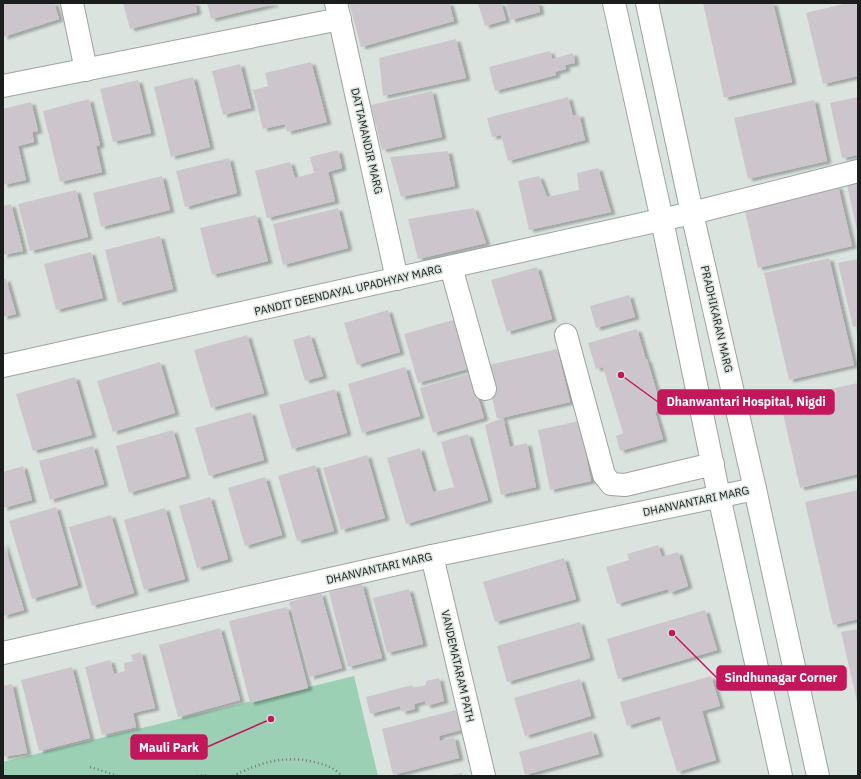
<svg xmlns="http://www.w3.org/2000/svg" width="861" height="779" font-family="'IBM Plex Sans',sans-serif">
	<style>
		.green { fill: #9cd0b4 }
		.building { fill: #ccc6cc; filter: url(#shadow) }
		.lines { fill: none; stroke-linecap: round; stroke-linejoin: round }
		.minor-casing { stroke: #9ca4a0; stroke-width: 24 }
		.tertiary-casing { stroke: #9ca4a0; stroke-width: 24 }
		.path { stroke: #757b77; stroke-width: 2.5; stroke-dasharray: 1 3; stroke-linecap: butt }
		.minor { stroke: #fff; stroke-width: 22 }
		.tertiary { stroke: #fff; stroke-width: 22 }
		.labels { text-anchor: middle; stroke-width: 3; stroke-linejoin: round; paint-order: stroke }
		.street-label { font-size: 11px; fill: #1b1e1c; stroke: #dae3de }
		.leader { fill: none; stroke: #c2185b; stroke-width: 1.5 }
		.callout-dot { fill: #c2185b; stroke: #dae3de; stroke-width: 1.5 }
		.callout { fill: #c2185b; stroke: #c2185b; stroke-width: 1.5 }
		.callout-label { font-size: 12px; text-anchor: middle; font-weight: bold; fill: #fff }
	</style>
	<defs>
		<filter id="shadow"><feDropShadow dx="4.5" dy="2.5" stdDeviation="1" flood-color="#0004"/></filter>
	</defs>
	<rect width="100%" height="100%" fill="#dae3de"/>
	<path class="green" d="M354,676L378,776H3V762Z"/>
	<g class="building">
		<path d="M3,3H54L59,19L3,37Z"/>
		<path d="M123,3H195L197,12L130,29Z"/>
		<path d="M207,3H274V4L211,19Z"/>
		<path d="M349,3H449L454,21L361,47Z"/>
		<path d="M478,3H501L506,20L485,26Z"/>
		<path d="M506,3H538L540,12L511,20Z"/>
		<path d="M703,3H773L792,82L724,98Z"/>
		<path d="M848,3H858V76L823,84L806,13Z"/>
		<path d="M456,39L466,78L383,96L379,58Z"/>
		<path d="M550,51L552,59L573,53L575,63L565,65L566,69L555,72L556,75L495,91L489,67Z"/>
		<path d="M311,62L327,122L287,132L285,124L263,129L253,90L268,86L265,73Z"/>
		<path d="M240,64L251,108L223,115L212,71Z"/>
		<path d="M193,77L210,147L171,157L154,87Z"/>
		<path d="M138,80L151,133L113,142L100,89Z"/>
		<path d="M432,91L442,137L382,150L371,105Z"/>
		<path d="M568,97L573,116L579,114L585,140L508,161L501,135L492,137L487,118Z"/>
		<path d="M858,97V155L842,158L830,103Z"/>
		<path d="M89,99L100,145L96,146L102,172L60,182L43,111Z"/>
		<path d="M814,100L827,161L748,179L734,118Z"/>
		<path d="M31,102L38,131L32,132L34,142L18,146L26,180L3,185V109Z"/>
		<path d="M338,150L342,168L328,172L335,201L267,218L255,171L290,162L295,178L314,173L310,157Z"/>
		<path d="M448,151L455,186L401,197L390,157Z"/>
		<path d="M229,158L237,193L185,207L176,171Z"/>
		<path d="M598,168L611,212L529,230L518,181L539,176L547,197L579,190L577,173Z"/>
		<path d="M162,176L170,210L101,227L93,193Z"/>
		<path d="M858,182V230H857L847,185Z"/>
		<path d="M838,186L852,246L758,268L744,207Z"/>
		<path d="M76,190L88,237L30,251L18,204Z"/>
		<path d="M11,204L23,251L3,255V206Z"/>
		<path d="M338,208L348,248L283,265L273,224Z"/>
		<path d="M474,208L486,243L418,259L408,219Z"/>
		<path d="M256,215L268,261L212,275L200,228Z"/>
		<path d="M160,236L173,289L118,303L105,250Z"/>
		<path d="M91,252L103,298L56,310L44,264Z"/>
		<path d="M829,258L854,365L789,380L764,273Z"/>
		<path d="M858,259V326L853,327L838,263Z"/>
		<path d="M537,267L552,319L507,332L491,280Z"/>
		<path d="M3,279H6L16,314L3,317Z"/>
		<path d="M629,295L635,317L596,328L590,306Z"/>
		<path d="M388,310L400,352L357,365L344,323Z"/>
		<path d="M460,318L474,367L418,383L404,334Z"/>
		<path d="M637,329L646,360L647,359L662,410L655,412L663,439L620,451L616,436L623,433L603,367L596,369L588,343Z"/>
		<path d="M247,335L264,393L211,408L194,350Z"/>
		<path d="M310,335L323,376L305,381L293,340Z"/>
		<path d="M557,349L570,402L497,419L485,366Z"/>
		<path d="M160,362L175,413L113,432L97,381Z"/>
		<path d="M405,367L420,416L362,433L348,384Z"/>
		<path d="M471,373L484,418L433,433L420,388Z"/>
		<path d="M75,377L92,435L33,451L16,394Z"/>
		<path d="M858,383V474L800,488L780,400Z"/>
		<path d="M335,389L347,433L292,449L279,405Z"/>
		<path d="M251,412L264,460L209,476L195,428Z"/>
		<path d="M503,418L510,447L527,443L536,487L501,495L485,425Z"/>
		<path d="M579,421L591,481L550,490L538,430Z"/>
		<path d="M173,430L186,476L129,493L116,446Z"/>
		<path d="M468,434L488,500L406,524L387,458L420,448L433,492L454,487L441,442Z"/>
		<path d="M93,446L104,484L50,500L39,461Z"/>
		<path d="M367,455L385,518L341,530L323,468Z"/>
		<path d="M315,465L334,531L297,541L278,476Z"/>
		<path d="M23,466L32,500L3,508V472Z"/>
		<path d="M265,477L282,535L245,546L228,488Z"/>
		<path d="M858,490V619L833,625L805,502Z"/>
		<path d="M210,497L228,559L197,568L179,506Z"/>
		<path d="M56,507L78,585L32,599L9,521Z"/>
		<path d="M165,508L185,579L144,590L124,520Z"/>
		<path d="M111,515L134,593L92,606L69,527Z"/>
		<path d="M3,541L24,610L3,616Z"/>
		<path d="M658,545L662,557L678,552L688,586L669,593L668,589L617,604L606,567L629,560L627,554Z"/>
		<path d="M564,558L576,599L495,622L483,582Z"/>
		<path d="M362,584L382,658L348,667L329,592Z"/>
		<path d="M409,589L423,644L387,653L373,598Z"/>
		<path d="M321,593L342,668L310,677L289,602Z"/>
		<path d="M287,607L308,688L250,703L229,621Z"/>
		<path d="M705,610L717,650L618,679L607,639Z"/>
		<path d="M580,622L590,658L507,682L497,646Z"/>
		<path d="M220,628L240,700L178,717L159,645Z"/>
		<path d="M858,629V701H857L841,632Z"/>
		<path d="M141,652L155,708L133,713L136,727L102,735L85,667L110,660L114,674L125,671L124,663L133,661L131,655Z"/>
		<path d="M72,667L90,738L39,751L21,680Z"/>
		<path d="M711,676L720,706L702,711L716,760L677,772L660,716L627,726L620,702Z"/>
		<path d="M439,678L444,701L426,706L425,701L414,704L415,709L402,712L400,706L370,714L366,697L412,685L413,688L426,685V681Z"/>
		<path d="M580,679L591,716L525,736L514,698Z"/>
		<path d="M12,684L27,753L3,757V686Z"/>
		<path d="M456,710L461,730L439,736L440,741L454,737L459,758L393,775L382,729Z"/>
		<path d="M592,731L599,754L525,775L519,752Z"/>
		<path d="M462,773V776H451V775Z"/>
	</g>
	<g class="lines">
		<g class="minor-casing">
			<g id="minor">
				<path d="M72,3L86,70"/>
				<path d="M336,3L397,279"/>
				<path d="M3,86L340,19"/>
				<path d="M451,267L485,389"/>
				<path d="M566,335L604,475L611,484L625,485L713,464"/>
				<path d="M3,366L692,213L858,171"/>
				<path d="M432,556L484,776"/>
				<path d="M3,653L432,556L755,489"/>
			</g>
		</g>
		<g class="tertiary-casing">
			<g id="tertiary">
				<path d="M614,3L662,220L719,496L781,776"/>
				<path d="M647,3L692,213L755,489L818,776"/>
			</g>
		</g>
		<g class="path">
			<path d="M90,767L118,776"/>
			<path d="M197,776L204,775L207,776"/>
			<path d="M233,776C261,762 287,754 318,763C322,764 326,765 330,767C334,769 339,773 342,776"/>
		</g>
		<use href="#minor" class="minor"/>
		<use href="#tertiary" class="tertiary"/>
	</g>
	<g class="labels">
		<g class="street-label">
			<text transform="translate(367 141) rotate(77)" y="4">DATTAMANDIR MARG</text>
			<text transform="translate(348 290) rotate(-13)" y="4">PANDIT DEENDAYAL UPADHYAY MARG</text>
			<text transform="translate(717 319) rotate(77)" y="4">PRADHIKARAN MARG</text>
			<text transform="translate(696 501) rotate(-12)" y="4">DHANVANTARI MARG</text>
			<text transform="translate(379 568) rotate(-13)" y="4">DHANVANTARI MARG</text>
			<text transform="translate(458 666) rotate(77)" y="4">VANDEMATARAM PATH</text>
		</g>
	</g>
	<path class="leader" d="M621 375L658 402M672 633L717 678M271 719L207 747"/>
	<g class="callout-dot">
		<circle cx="621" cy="375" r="4"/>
		<circle cx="672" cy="633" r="4"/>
		<circle cx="271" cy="719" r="4"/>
	</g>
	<g class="callout">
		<rect x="658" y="390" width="176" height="24" rx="4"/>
		<rect x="717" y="666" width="129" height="24" rx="4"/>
		<rect x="131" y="735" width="76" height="24" rx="4"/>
	</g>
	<g class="callout-label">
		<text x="746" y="406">Dhanwantari Hospital, Nigdi</text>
		<text x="781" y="682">Sindhunagar Corner</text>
		<text x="169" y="752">Mauli Park</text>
	</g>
	<rect width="861" height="779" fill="none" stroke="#1b1e1c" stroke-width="8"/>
</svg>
